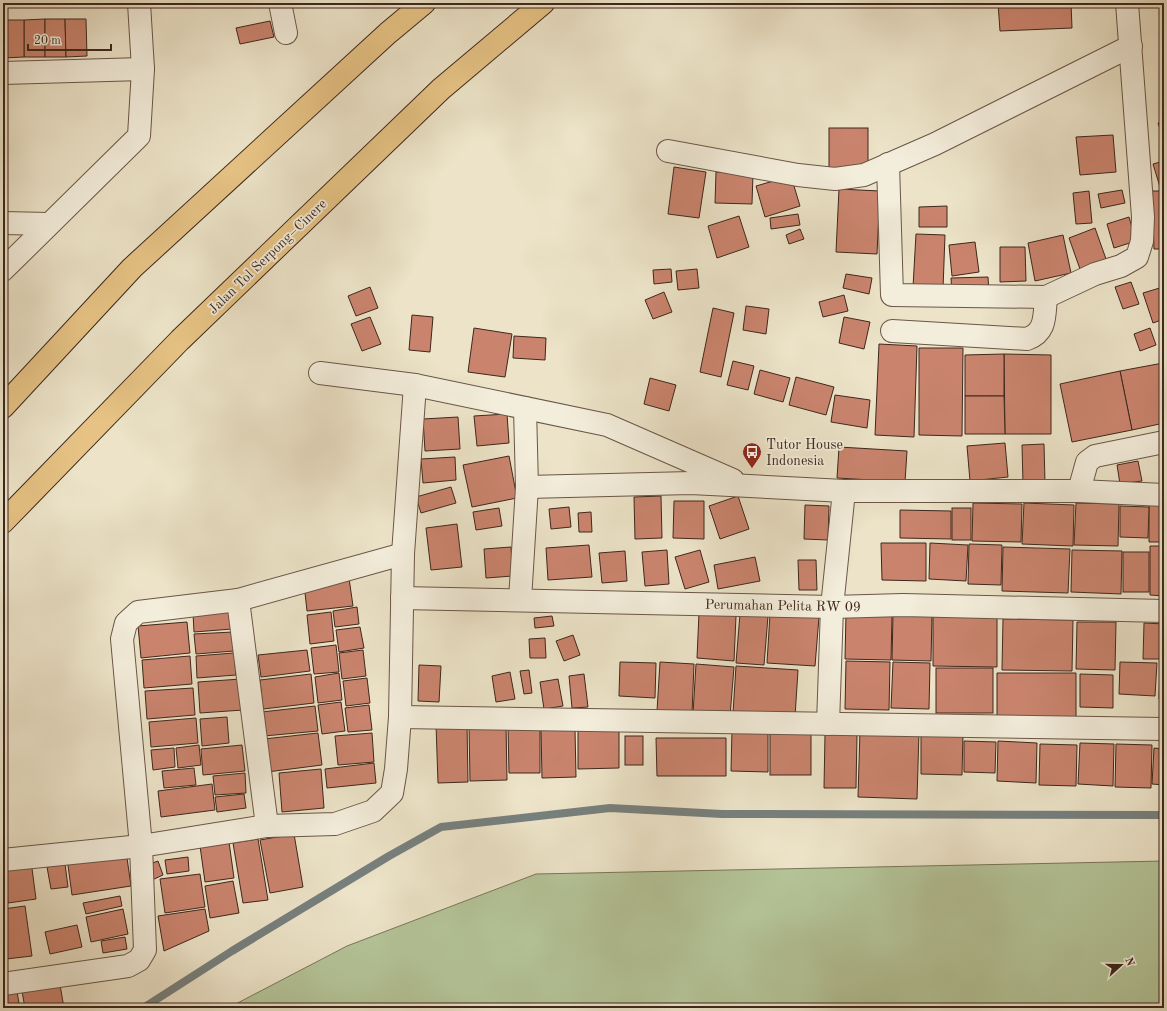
<svg xmlns="http://www.w3.org/2000/svg" width="1167" height="1011" font-family="'Old Standard TT',serif">
	<style>
		.green { fill: #b4c498; stroke: #79765a }
		.lines { fill: none; stroke-linecap: round; stroke-linejoin: round }
		.stream { stroke: #77807e; stroke-width: 8 }
		.building { fill: #ca846e; stroke: #3e271c }
		.minor-casing { stroke: #6a5647; stroke-width: 24 }
		.motorway-casing { stroke: #3e271c; stroke-width: 24 }
		.minor { stroke: #f3eddb; stroke-width: 22 }
		.motorway { stroke: #e6c284; stroke-width: 22 }
		.labels { text-anchor: middle; stroke-width: 3.5; stroke-linejoin: round; paint-order: stroke }
		.street-label { font-size: 14px; fill: #3e271c; stroke: #f3eddb }
		.poi-label { font-size: 14px; fill: #3e271c; stroke: #f3eddb; text-anchor: start }
	</style>
	<rect width="100%" height="100%" fill="#ece3c8"/>
	<filter id="stains"><feTurbulence type="fractalNoise" baseFrequency=".005" numOctaves="4"/><feColorMatrix values="0 0 0 0 .2 0 0 0 0 .09 0 0 0 0 .02 0 0 0 .5 -.17"/></filter>
	<radialGradient id="worn" r=".72"><stop offset=".6" stop-color="#630" stop-opacity="0"/><stop offset="1" stop-color="#630" stop-opacity=".3"/></radialGradient>
	<path class="green" d="M1164,861V1008H228L347,946L536,874Z"/>
	<g class="lines">
		<path class="stream" d="M143,1008L232,951L389,856L441,827L610,808L722,814L1164,815"/>
	</g>
	<g class="building">
		<path d="M998,3H1071L1072,28L1000,31Z"/>
		<path d="M45,19V57H24V20Z"/>
		<path d="M45,19H65L66,57H45Z"/>
		<path d="M65,19H86L87,56L66,57Z"/>
		<path d="M3,20H24V57L3,58Z"/>
		<path d="M270,21L274,37L240,44L236,28Z"/>
		<path d="M1164,121V141L1158,123Z"/>
		<rect x="829" y="128" width="39" height="40"/>
		<path d="M1113,135L1116,172L1080,175L1076,137Z"/>
		<path d="M1164,161V185L1160,187L1153,164Z"/>
		<path d="M674,167L706,172L699,218L668,214Z"/>
		<path d="M716,172L753,173L752,204L715,203Z"/>
		<path d="M791,176L800,206L765,217L756,186Z"/>
		<path d="M839,189L880,191L877,254L836,252Z"/>
		<path d="M1122,190L1125,203L1101,208L1098,194Z"/>
		<path d="M1089,191L1092,223L1076,224L1073,193Z"/>
		<path d="M1152,191H1164V249H1154Z"/>
		<path d="M947,206V227H919V207Z"/>
		<path d="M798,214L800,225L771,229L770,218Z"/>
		<path d="M739,216L749,247L717,258L708,226Z"/>
		<path d="M1129,217L1136,241L1114,248L1107,224Z"/>
		<path d="M1095,228L1106,259L1080,269L1069,238Z"/>
		<path d="M800,229L804,239L789,244L786,235Z"/>
		<path d="M916,234L945,235L943,289L913,287Z"/>
		<path d="M1063,235L1071,273L1035,281L1028,243Z"/>
		<path d="M975,242L979,272L952,276L949,245Z"/>
		<path d="M1000,247H1025L1026,281L1000,282Z"/>
		<path d="M671,269L672,282L654,284L653,270Z"/>
		<path d="M697,269L699,288L678,290L676,271Z"/>
		<path d="M846,274L872,278L869,294L843,288Z"/>
		<path d="M988,277L989,292L952,294L951,278Z"/>
		<path d="M1131,282L1139,304L1123,309L1115,287Z"/>
		<path d="M370,287L378,308L356,316L348,296Z"/>
		<path d="M1163,287L1164,319L1153,323L1143,293Z"/>
		<path d="M664,292L672,312L653,319L645,300Z"/>
		<path d="M844,295L848,311L823,317L819,302Z"/>
		<path d="M746,306L769,309L766,334L743,330Z"/>
		<path d="M713,308L734,313L721,377L700,372Z"/>
		<path d="M412,315L433,317L430,352L409,350Z"/>
		<path d="M370,317L381,344L362,351L351,324Z"/>
		<path d="M844,317L870,322L864,349L839,343Z"/>
		<path d="M474,328L512,334L505,377L468,372Z"/>
		<path d="M1150,328L1156,345L1140,351L1134,334Z"/>
		<path d="M514,336L546,338L545,360L513,358Z"/>
		<path d="M879,344L917,346L914,437L875,435Z"/>
		<path d="M919,348H963L962,436L919,435Z"/>
		<path d="M1004,354L1051,355V434H1005Z"/>
		<path d="M1004,354V396H965V355Z"/>
		<path d="M733,361L754,366L748,390L727,385Z"/>
		<path d="M1163,363L1164,423L1132,430L1120,371Z"/>
		<path d="M760,370L790,378L783,402L754,394Z"/>
		<path d="M1120,371L1132,430L1072,442L1060,384Z"/>
		<path d="M796,377L834,387L826,415L789,405Z"/>
		<path d="M650,378L676,385L669,411L644,404Z"/>
		<path d="M835,395L870,400L867,428L831,422Z"/>
		<path d="M965,396H1004L1005,434H965Z"/>
		<path d="M507,414L509,443L477,446L474,416Z"/>
		<path d="M458,417L460,449L425,451L423,419Z"/>
		<path d="M1005,443L1008,477L970,481L967,446Z"/>
		<path d="M1044,444L1045,483L1023,484L1022,445Z"/>
		<path d="M839,447L907,451L905,482L837,478Z"/>
		<path d="M509,456L517,498L472,507L463,465Z"/>
		<path d="M455,457L456,480L423,483L421,459Z"/>
		<path d="M1138,461L1142,481L1120,484L1117,465Z"/>
		<path d="M451,487L456,503L421,513L416,497Z"/>
		<path d="M661,496L662,538L635,539L634,497Z"/>
		<path d="M738,496L749,529L720,539L709,506Z"/>
		<path d="M674,501H704V539L673,538Z"/>
		<path d="M973,503L1022,504L1021,542L972,541Z"/>
		<path d="M1024,503L1074,505L1073,546L1022,544Z"/>
		<path d="M1076,503L1119,504L1118,546L1074,545Z"/>
		<path d="M1149,503L1164,504V542H1149Z"/>
		<path d="M805,505L829,506L828,540L804,539Z"/>
		<path d="M1120,506L1149,507L1148,538L1120,537Z"/>
		<path d="M569,507L571,527L551,529L549,509Z"/>
		<path d="M499,508L502,526L476,530L473,512Z"/>
		<rect x="952" y="508" width="19" height="32"/>
		<path d="M900,510L951,511V539L900,538Z"/>
		<path d="M591,512L592,532H579L578,513Z"/>
		<path d="M457,524L462,567L431,570L426,528Z"/>
		<path d="M881,543H926V581L882,580Z"/>
		<path d="M930,543L968,545L966,581L929,579Z"/>
		<path d="M969,544L1002,545L1001,585L968,584Z"/>
		<path d="M589,545L592,577L548,580L546,548Z"/>
		<path d="M1150,546H1164V596L1150,595Z"/>
		<path d="M511,547L513,576L486,578L484,549Z"/>
		<path d="M1003,547L1070,549L1068,593L1002,591Z"/>
		<path d="M667,550L669,584L645,586L642,552Z"/>
		<path d="M700,550L709,582L685,589L675,557Z"/>
		<path d="M1072,550L1122,551L1121,594L1071,592Z"/>
		<path d="M625,551L627,581L602,583L599,553Z"/>
		<rect x="1123" y="552" width="26" height="40"/>
		<path d="M755,557L760,581L718,589L714,565Z"/>
		<path d="M798,560H816L817,590H799Z"/>
		<path d="M349,578L353,606L307,611L304,584Z"/>
		<path d="M357,607L359,624L335,627L333,611Z"/>
		<path d="M231,610L232,629L194,632L193,613Z"/>
		<path d="M331,612L334,641L310,644L307,615Z"/>
		<path d="M699,613L736,616L734,661L697,658Z"/>
		<path d="M740,614L768,616L764,665L736,663Z"/>
		<path d="M770,614L819,617L815,666L767,663Z"/>
		<path d="M846,614L892,616L891,660L845,659Z"/>
		<path d="M893,614L932,615L931,661L892,660Z"/>
		<path d="M552,616L554,626L535,628L534,618Z"/>
		<path d="M933,616L997,617V667L933,666Z"/>
		<path d="M1003,619L1073,620L1072,671L1002,670Z"/>
		<path d="M187,622L190,653L141,658L138,626Z"/>
		<path d="M1077,622H1116L1115,670L1076,669Z"/>
		<path d="M1144,623L1164,624V659H1143Z"/>
		<path d="M360,627L364,648L339,652L336,630Z"/>
		<path d="M233,632L234,651L196,654L194,634Z"/>
		<path d="M573,635L580,655L564,661L556,641Z"/>
		<path d="M545,638L546,658H530L529,639Z"/>
		<path d="M336,645L339,672L314,674L311,648Z"/>
		<path d="M307,650L310,671L261,677L258,655Z"/>
		<path d="M363,650L366,676L342,679L339,653Z"/>
		<path d="M234,653L236,675L197,678L196,656Z"/>
		<path d="M190,656L192,684L144,688L142,660Z"/>
		<path d="M846,661L890,662L889,710L845,709Z"/>
		<path d="M620,662L656,663L655,698L619,696Z"/>
		<path d="M660,662L694,664L692,713L657,711Z"/>
		<path d="M893,662L930,663L929,709L891,708Z"/>
		<path d="M1120,662L1157,663L1155,696L1119,694Z"/>
		<path d="M1160,663H1164V699H1159Z"/>
		<path d="M696,664L734,667L730,716L693,714Z"/>
		<path d="M419,665L441,666L439,702L418,701Z"/>
		<path d="M736,666L798,670L795,717L733,713Z"/>
		<rect x="936" y="668" width="57" height="45"/>
		<path d="M529,670L532,693L524,694L520,671Z"/>
		<path d="M510,672L515,699L496,702L492,676Z"/>
		<path d="M339,673L342,700L318,703L315,677Z"/>
		<path d="M997,673H1076V718L997,717Z"/>
		<path d="M311,674L314,703L263,709L260,680Z"/>
		<path d="M584,674L588,707L572,708L569,676Z"/>
		<path d="M1080,674L1113,675V708L1080,707Z"/>
		<path d="M367,678L370,703L346,706L343,681Z"/>
		<path d="M241,679L243,710L200,713L198,682Z"/>
		<path d="M558,679L563,706L544,709L540,682Z"/>
		<path d="M193,688L195,715L147,719L145,691Z"/>
		<path d="M341,702L345,731L322,734L318,705Z"/>
		<path d="M369,705L372,730L348,732L345,708Z"/>
		<path d="M315,706L318,731L264,736L262,712Z"/>
		<path d="M227,717L229,743L202,746L200,719Z"/>
		<path d="M196,718L198,743L151,747L149,722Z"/>
		<path d="M436,724H467L468,782L438,783Z"/>
		<path d="M506,724L507,780L470,781L469,725Z"/>
		<path d="M508,727H540V773H509Z"/>
		<path d="M575,729L576,777L542,778L541,730Z"/>
		<path d="M619,729V768L578,769V730Z"/>
		<path d="M732,730L768,731V772L731,771Z"/>
		<path d="M860,730L919,732L917,799L858,797Z"/>
		<rect x="770" y="731" width="41" height="44"/>
		<path d="M318,733L322,765L267,772L264,739Z"/>
		<path d="M372,733L374,762L338,765L335,736Z"/>
		<path d="M921,733H963L962,775L921,774Z"/>
		<path d="M825,734L857,735L856,788H824Z"/>
		<rect x="625" y="736" width="18" height="29"/>
		<path d="M656,738H726V776H657Z"/>
		<path d="M964,741L996,742L995,773L964,772Z"/>
		<path d="M998,741L1037,743L1036,783L997,781Z"/>
		<path d="M1080,743L1114,744L1113,786L1078,784Z"/>
		<path d="M1040,744L1077,745L1076,786L1039,785Z"/>
		<path d="M1116,744L1152,745L1151,788L1115,787Z"/>
		<path d="M199,745L201,765L178,768L176,748Z"/>
		<path d="M242,745L245,771L203,775L201,749Z"/>
		<path d="M174,748L175,767L153,770L151,750Z"/>
		<path d="M1154,748L1164,749V785L1152,784Z"/>
		<path d="M374,763L376,783L327,788L325,769Z"/>
		<path d="M194,768L196,785L164,788L162,771Z"/>
		<path d="M321,769L324,808L282,812L279,773Z"/>
		<path d="M245,773L246,793L215,795L213,776Z"/>
		<path d="M212,784L215,810L161,817L158,791Z"/>
		<path d="M244,794L246,808L217,812L215,797Z"/>
		<path d="M294,834L303,887L270,893L260,840Z"/>
		<path d="M258,839L268,900L243,903L233,843Z"/>
		<path d="M229,842L234,878L205,882L200,846Z"/>
		<path d="M126,851L131,886L72,895L67,858Z"/>
		<path d="M188,857L189,871L167,874L165,860Z"/>
		<path d="M31,861L36,899L8,903L3,866Z"/>
		<path d="M158,861L163,875L152,880L147,865Z"/>
		<path d="M65,864L68,887L51,889L47,867Z"/>
		<path d="M200,874L205,907L165,913L160,879Z"/>
		<path d="M233,881L239,913L210,918L205,886Z"/>
		<path d="M120,896L122,906L86,914L83,903Z"/>
		<path d="M25,906L32,956L6,959L3,938V909Z"/>
		<path d="M123,909L128,934L91,942L86,917Z"/>
		<path d="M205,909L209,931L164,951L158,916Z"/>
		<path d="M77,925L82,947L50,954L45,932Z"/>
		<path d="M125,937L127,949L103,953L101,941Z"/>
		<path d="M59,979L64,1008H25L21,986Z"/>
		<path d="M16,987L20,1008H3V989Z"/>
	</g>
	<g class="lines">
		<g class="minor-casing">
			<g id="minor">
				<path d="M280,3L286,33"/>
				<path d="M3,73L143,69"/>
				<path d="M668,151L798,175L835,179L864,175L935,144L1131,46"/>
				<path d="M888,164L892,295L1046,297L1095,274L1121,266L1137,257L1142,241L1143,217L1127,3"/>
				<path d="M3,223L49,224"/>
				<path d="M3,270L139,136L143,69L139,3"/>
				<path d="M892,331L1027,339C1047,332 1044,315 1046,297"/>
				<path d="M320,373L415,385L607,425L733,480"/>
				<path d="M527,487L691,483L844,491H1079L1164,495"/>
				<path d="M1079,491L1087,462L1095,456L1164,442"/>
				<path d="M402,598L832,607L903,605L1164,611"/>
				<path d="M238,600L267,826"/>
				<path d="M520,600L527,487L525,408"/>
				<path d="M400,717L1164,729"/>
				<path d="M828,724L832,607L844,491"/>
				<path d="M3,860L141,846L267,826L335,824L373,811L392,793L396,769L400,717L403,554L415,385"/>
				<path d="M3,984L128,966L139,960L145,950L141,846L122,639L126,623L138,612L238,600L403,554"/>
			</g>
		</g>
		<g class="motorway-casing">
			<g id="motorway">
				<path d="M3,407L132,268L388,33L424,3"/>
				<path d="M3,522L180,340L441,89L543,3"/>
			</g>
		</g>
		<use href="#minor" class="minor"/>
		<use href="#motorway" class="motorway"/>
	</g>
	<defs>
		<g id="bus-pin" transform="scale(1)"><path d="M0 17L-7.5 6A9.5 9.5 0 1 1 7.5 6Z" fill="#8f2418" stroke="#f3eddb"/><path d="M-5-6H5V4H4V6H2V4H-2V6H-4V4H-5ZM-3.5-4V0h7V-4ZM-3.5 1.2v1.5H-2V1.2ZM2 1.2v1.5H3.5V1.2Z" fill="#fff"/></g>
	</defs>
	<g fill-rule="evenodd">
		<use href="#bus-pin" x="752" y="452"/>
	</g>
	<g class="labels">
		<g class="street-label">
			<text transform="translate(267 256) rotate(-44)" y="5">Jalan Tol Serpong–Cinere</text>
			<text transform="translate(783 605) rotate(1)" y="5">Perumahan Pelita RW 09</text>
		</g>
		<g class="poi-label">
			<text x="766" y="449">Tutor House<tspan x="766" dy="16">Indonesia</tspan></text>
		</g>
	</g>
	<rect width="1167" height="1011" fill="none" stroke="#ece3c8" stroke-width="16"/>
	<rect x="4" y="4" width="1159" height="1003" fill="none" stroke="#3e271c" stroke-width="2"/>
	<rect x="8" y="8" width="1151" height="995" fill="none" stroke="#3e271c"/>
	<g transform="translate(1121 965) rotate(69)" stroke="#f3eddb" stroke-width="3" paint-order="stroke">
	<path d="M0-3L7 15L0 10L-7 15Z" fill="#3e271c"/>
	<text y="-6" font-size="11" font-weight="bold" text-anchor="middle" fill="#3e271c">N</text>
	</g>
	<path d="M28 44v6h83v-6" fill="none" stroke="#3e271c" stroke-width="2"/>
	<text x="34" y="44" font-size="12" fill="#3e271c" stroke="#f3eddb" stroke-width="3" paint-order="stroke">20 m</text>
	<rect width="100%" height="100%" filter="url(#stains)"/>
	<rect width="100%" height="100%" fill="url(#worn)"/>
</svg>
